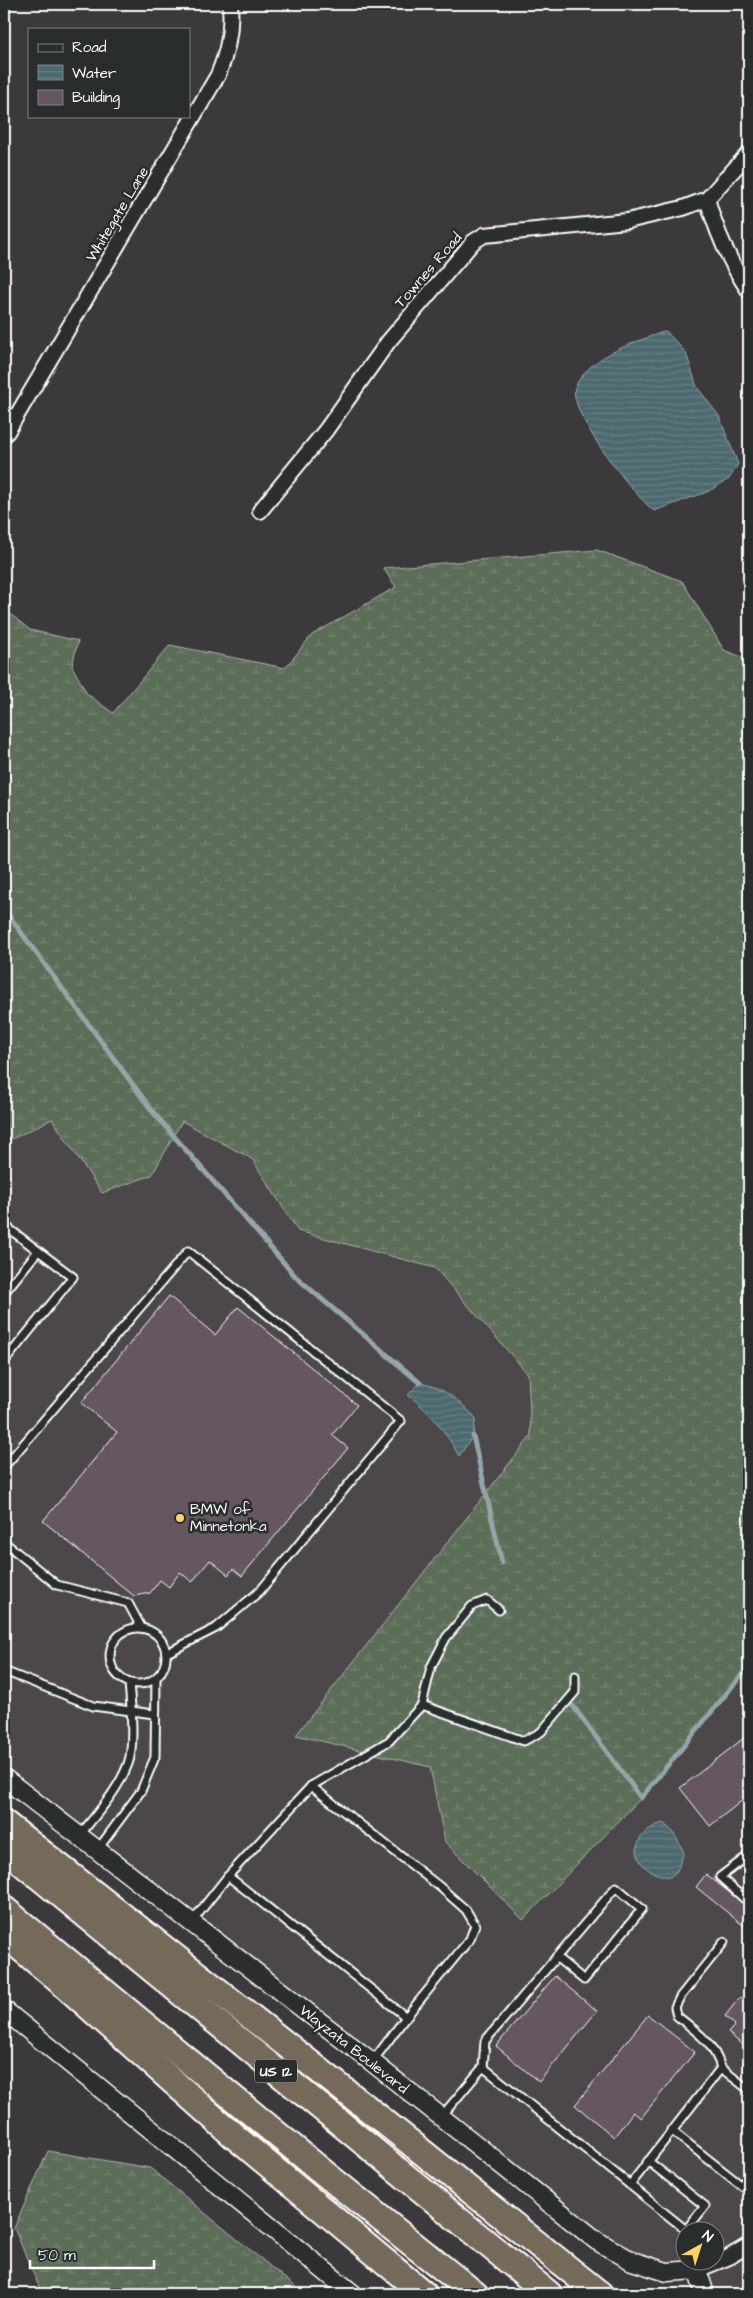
<svg xmlns="http://www.w3.org/2000/svg" width="753" height="2298" font-family="'Architects Daughter',sans-serif">
	<style>
		.built { fill: #4c464c; fill-rule: evenodd }
		.wetland { fill: url(#wetland-marsh); stroke: #adb6ac }
		.water { fill: url(#water-rules); stroke: #94a6a9 }
		.lines { fill: none; stroke-linecap: round; stroke-linejoin: round }
		.stream { stroke: #94a6a9; stroke-width: 5 }
		.building { fill: #655660; stroke: #fff }
		.service-casing { stroke: #fff; stroke-width: 11 }
		.minor-casing { stroke: #fff; stroke-width: 18 }
		.tertiary-casing { stroke: #fff; stroke-width: 21 }
		.motorway-casing { stroke: #fff; stroke-width: 29 }
		.service { stroke: #2a2d2e; stroke-width: 7 }
		.minor { stroke: #2a2d2e; stroke-width: 14 }
		.tertiary { stroke: #2a2d2e; stroke-width: 18 }
		.motorway { stroke: #746a5a; stroke-width: 25 }
		.poi-dot { fill: #ffd166; stroke: #2a2d2e; stroke-width: 2 }
		.labels { text-anchor: middle; stroke-width: 5; stroke-linejoin: round; paint-order: stroke }
		.shield { fill: #2a2d2e; stroke: #bfc0c0; stroke-width: 1 }
		.shield-label { font-size: 14px; font-weight: bold; fill: #fff }
		.street-label { font-size: 15px; fill: #fff; stroke: #2a2d2e }
		.poi-label { font-size: 15px; fill: #fff; stroke: #2a2d2e; text-anchor: start }
	</style>
	<defs>
		<pattern id="wetland-marsh" width="20" height="14" patternUnits="userSpaceOnUse" patternTransform="scale(1.25)"><rect width="20" height="14" fill="#5b6e58"/><path d="M1 5h8M5 5V1M11 12h8M15 12V8" fill="none" stroke="#748471"/></pattern>
		<pattern id="water-rules" width="6" height="5" patternUnits="userSpaceOnUse" patternTransform="scale(1.25)"><rect width="6" height="5" fill="#4c6a6f"/><path d="M0 2.5h6" fill="none" stroke="#678085"/></pattern>
	</defs>
	<rect width="100%" height="100%" fill="#3c393d"/>
	<filter id="ink" filterUnits="userSpaceOnUse"><feTurbulence type="fractalNoise" baseFrequency=".02" numOctaves="2"/><feDisplacementMap in="SourceGraphic" scale="10" xChannelSelector="R" yChannelSelector="G"/><feConvolveMatrix kernelMatrix="1 2 1 2 8 2 1 2 1" color-interpolation-filters="sRGB"/></filter>
	<g filter="url(#ink)">
		<path class="built" d="M52,1119L152,1175L182,1120L252,1159L298,1231L435,1268L528,1374L531,1436L296,1735L430,1767L445,1842L523,1920L641,1798L742,1676L749,1675V2294H705L697,2270L632,2261L4,1778V1143ZM686,2230H716V2260H686Z"/>
		<g class="wetland">
			<path d="M597,550L682,581L724,650L749,660V1675L741,1676L641,1798L523,1920L445,1842L430,1767L296,1735L531,1436L528,1374L435,1268L298,1231L252,1159L182,1121L152,1175L102,1193L52,1119L4,1143V609L30,630L78,641L72,666L87,694L113,713L170,645L285,668L312,635L396,587L383,568Z"/>
			<path d="M48,2151L150,2168L304,2294H42L14,2228Z"/>
		</g>
		<g class="water">
			<path d="M666,331L686,353L697,387L719,416L738,464L729,479L707,492L654,511C635,496 563,408 576,385C592,354 636,342 666,331Z"/>
			<path d="M420,1383C445,1388 458,1400 476,1418L473,1436L459,1456C446,1432 431,1412 408,1395Z"/>
			<path d="M663,1823L673,1832L684,1852L677,1871L670,1877C630,1873 625,1834 663,1823Z"/>
		</g>
		<g class="lines">
			<g class="stream">
				<path d="M4,909L153,1112L296,1277L420,1383"/>
				<path d="M473,1436L502,1563"/>
				<path d="M573,1706L641,1798L749,1666"/>
			</g>
		</g>
		<g class="building">
			<path d="M169,1296L215,1335L238,1307L357,1405L332,1435L348,1448L242,1576L233,1569L228,1575L210,1560L192,1582L180,1572L169,1587L160,1580L150,1593L134,1596L43,1521L117,1432L81,1403Z"/>
			<path d="M749,1734V1795L710,1826L680,1788Z"/>
			<path d="M706,1874L749,1908V1930L696,1887Z"/>
			<path d="M555,1976L597,2011L539,2082L496,2046Z"/>
			<path d="M740,1997L749,2004V2050L728,2033L735,2025L725,2016Z"/>
			<path d="M648,2015L695,2052L641,2118L633,2112L614,2137L575,2105Z"/>
		</g>
		<g class="lines">
			<g class="service-casing">
				<g id="service">
					<path d="M4,26L6,4"/>
					<path d="M4,1225L73,1277L4,1362"/>
					<path d="M4,1293L38,1251"/>
					<path d="M4,1467L188,1251L401,1421L260,1591L216,1628L167,1653"/>
					<path d="M4,1542L57,1585L128,1603L141,1627"/>
					<circle cx="138" cy="1656" r="28"/>
					<path d="M4,1671L93,1706L154,1714"/>
					<path d="M422,1705L524,1741L541,1732L575,1692V1676"/>
					<path d="M311,1786L440,1887L466,1910L475,1925L470,1939L406,2017"/>
					<path d="M80,1835C97,1813 118,1791 128,1764C135,1746 131,1704 129,1683"/>
					<path d="M98,1849L141,1791L155,1757L156,1679"/>
					<path d="M749,1855L720,1877L749,1903"/>
					<path d="M228,1876L406,2017L373,2061"/>
					<path d="M191,1923L228,1876L311,1786L389,1741L422,1705L431,1667L446,1638L472,1606L487,1600L499,1610"/>
					<path d="M483,2067L485,2041L616,1887L642,1909L584,1980L556,1957"/>
					<path d="M721,2068C714,2043 696,2031 677,2016L675,2007L680,1997L724,1942"/>
					<path d="M441,2117L483,2067L630,2185L721,2068L749,2090"/>
					<path d="M671,2130L742,2186"/>
					<path d="M749,2176L742,2186L749,2191"/>
					<path d="M630,2185L686,2230L705,2206L648,2161"/>
				</g>
			</g>
			<g class="minor-casing">
				<g id="minor">
					<path d="M707,199C717,233 729,262 749,291"/>
					<path d="M7,432L218,75C228,51 232,30 230,4"/>
					<path d="M260,511L326,430L388,342L473,242L484,235L495,234L627,221L683,208L707,199L749,153"/>
					<path d="M697,2270L727,2258L749,2245"/>
				</g>
			</g>
			<g class="tertiary-casing">
				<g id="tertiary">
					<path d="M4,1778L372,2062L597,2241L632,2261L667,2272L697,2270L705,2294"/>
					<path d="M4,2010L353,2294"/>
				</g>
			</g>
			<g class="motorway-casing">
				<g id="motorway">
					<path d="M4,1823L362,2104L600,2294"/>
					<path d="M4,1848L549,2294"/>
					<path d="M4,1909L324,2173L475,2294"/>
					<path d="M4,1934L69,1989L233,2135L424,2294"/>
				</g>
			</g>
			<use href="#service" class="service"/>
			<use href="#minor" class="minor"/>
			<use href="#tertiary" class="tertiary"/>
			<use href="#motorway" class="motorway"/>
		</g>
	</g>
	<circle class="poi-dot" cx="180" cy="1518" r="5"/>
	<g class="labels">
		<rect class="shield" x="255" y="2059.5" width="42" height="23" rx="4"/>
		<g class="shield-label">
			<text x="276" y="2076">US 12</text>
		</g>
		<g class="street-label">
			<text transform="translate(117 214) rotate(-59)" y="5">Whitegate Lane</text>
			<text transform="translate(428 270) rotate(-49)" y="5">Townes Road</text>
			<text transform="translate(354 2049) rotate(38)" y="5">Wayzata Boulevard</text>
		</g>
		<g class="poi-label">
			<text x="190" y="1514">BMW of<tspan x="190" dy="17">Minnetonka</tspan></text>
		</g>
	</g>
	<rect width="753" height="2298" fill="none" stroke="#2a2d2e" stroke-width="20"/>
	<rect x="10" y="10" width="733" height="2278" fill="none" stroke="#fff" stroke-width="2" filter="url(#ink)"/>
	<rect x="28" y="28" width="162" height="90" fill="#2a2d2e" stroke="#7f8182"/>
	<rect x="38" y="44" width="25" height="8" fill="#2a2d2e" stroke="#7f8182"/>
	<text x="72" y="52" font-size="15" fill="#ffffff">Road</text>
	<rect x="38" y="65" width="25" height="15" fill="url(#water-rules)" stroke="#7f8182"/>
	<text x="72" y="78" font-size="15" fill="#ffffff">Water</text>
	<rect x="38" y="90" width="25" height="15" fill="#655660" stroke="#7f8182"/>
	<text x="72" y="102" font-size="15" fill="#ffffff">Building</text>
	<g transform="translate(700 2246) rotate(39)"><circle r="24" fill="#2a2d2e" stroke="#7f8182"/>
	<path d="M0-4L9 19L0 12L-9 19Z" fill="#ffd166"/>
	<text y="-8" font-size="14" font-weight="bold" text-anchor="middle" fill="#ffffff">N</text>
	</g>
	<path d="M30 2260v8h124v-8" fill="none" stroke="#ffffff" stroke-width="2.5"/>
	<text x="38" y="2260" font-size="15" fill="#ffffff" stroke="#2a2d2e" stroke-width="4" paint-order="stroke">50 m</text>
</svg>
